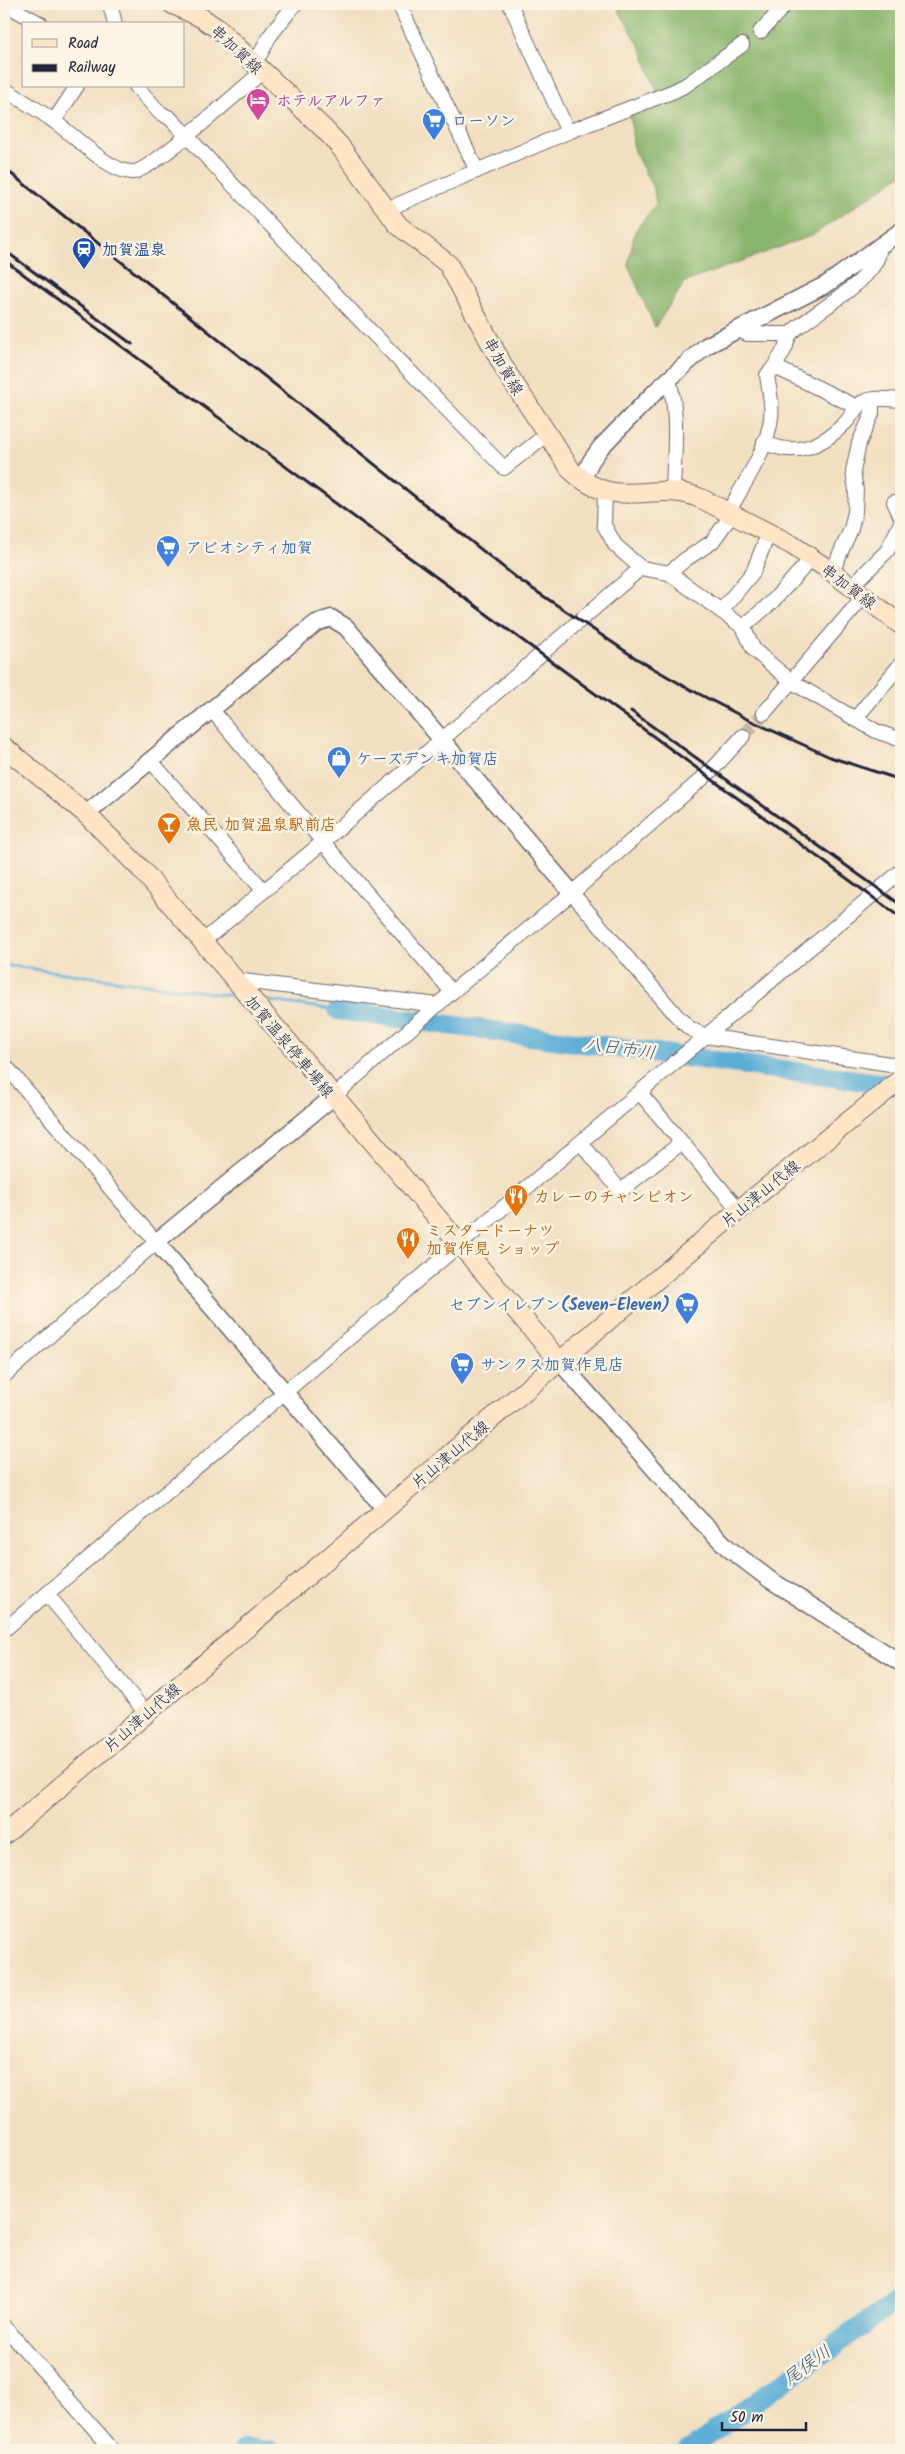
<svg xmlns="http://www.w3.org/2000/svg" width="905" height="2454" font-family="Kalam,'Klee One',sans-serif">
	<style>
		.forest { fill: #89b56c; stroke: #566c54 }
		.lines { fill: none; stroke-linecap: round; stroke-linejoin: round }
		.stream { stroke: #5caed7; stroke-width: 3 }
		.river { stroke: #5caed7; stroke-width: 20 }
		.minor-tunnel { stroke: #c8b9a6; stroke-width: 14; stroke-dasharray: 14 7; stroke-linecap: butt }
		.minor-casing { stroke: #6b646a; stroke-width: 16 }
		.tertiary-casing { stroke: #6b646a; stroke-width: 19 }
		.secondary-casing { stroke: #6b646a; stroke-width: 21 }
		.minor { stroke: #fff; stroke-width: 14 }
		.tertiary { stroke: #fff; stroke-width: 16 }
		.secondary { stroke: #ffe4c6; stroke-width: 19 }
		.rail { stroke: #22223b; stroke-width: 3 }
		.labels { text-anchor: middle; stroke-width: 5; stroke-linejoin: round; paint-order: stroke }
		.street-label { font-size: 16px; fill: #22223b; stroke: #fcf5e5 }
		.hotel-label { font-size: 16px; font-weight: bold; fill: #b23c85; stroke: #fcf5e5; text-anchor: start }
		.shop-label { font-size: 16px; font-weight: bold; fill: #366cbe; stroke: #fcf5e5; text-anchor: start }
		.transit-label { font-size: 16px; font-weight: bold; fill: #164399; stroke: #fcf5e5; text-anchor: start }
		.food-label { font-size: 16px; font-weight: bold; fill: #c56008; stroke: #fcf5e5; text-anchor: start }
		.water-label { font-size: 18px; font-style: italic; fill: #395a79; stroke: #fcf5e5 }
	</style>
	<rect width="100%" height="100%" fill="#fcf5e5"/>
	<filter id="ink" filterUnits="userSpaceOnUse"><feTurbulence type="fractalNoise" baseFrequency=".02" numOctaves="2"/><feDisplacementMap in="SourceGraphic" scale="10" xChannelSelector="R" yChannelSelector="G"/><feConvolveMatrix kernelMatrix="1 2 1 2 8 2 1 2 1" color-interpolation-filters="sRGB"/></filter>
	<filter id="wash" filterUnits="userSpaceOnUse"><feTurbulence type="fractalNoise" baseFrequency=".0096" numOctaves="4" result="noise"/><feDisplacementMap in="SourceGraphic" scale="20" xChannelSelector="R" yChannelSelector="G"/><feGaussianBlur stdDeviation="1.12" result="paint"/><feColorMatrix in="noise" values="0 0 0 0 0 0 0 0 0 0 0 0 0 0 0 0 0 1.4 0 .05"/><feComposite in="paint" operator="in"/></filter>
	<g filter="url(#wash)">
		<rect width="100%" height="100%" fill="#f2dfc1"/>
		<path class="forest" d="M615,4H901V175L813,235L685,282L655,327L628,265L635,231L656,204L654,190L634,151L630,115L661,104L642,50Z"/>
		<g class="lines">
			<g class="stream">
				<path d="M4,965L241,997"/>
				<path d="M262,1000L338,1010"/>
			</g>
			<g class="river">
				<path d="M338,1010L901,1086"/>
				<path d="M243,2450H270"/>
				<path d="M688,2450L901,2298"/>
			</g>
		</g>
	</g>
	<g filter="url(#ink)">
		<g class="lines">
			<path class="minor-tunnel" d="M743,736L764,713"/>
			<g class="minor-casing">
				<g id="minor">
					<path d="M5,4L41,24"/>
					<path d="M110,4L115,24"/>
					<path d="M399,4L477,171"/>
					<path d="M510,4L568,132"/>
					<path d="M760,32L786,4"/>
					<path d="M252,62L261,53L269,37L295,4"/>
					<path d="M136,86L160,113L170,118L357,317L504,468L547,434"/>
					<path d="M4,89C21,100 39,110 55,122C74,135 110,173 133,172C152,171 241,89 261,73"/>
					<path d="M54,121L77,86"/>
					<path d="M385,210L568,132L674,91L686,85L742,45"/>
					<path d="M736,329L747,334H789"/>
					<path d="M775,367L857,407"/>
					<path d="M669,380C679,415 674,454 673,491"/>
					<path d="M764,442C795,458 823,446 846,422C852,416 856,406 863,402C874,397 889,399 901,400"/>
					<path d="M605,492L604,525L615,545L641,568L669,573L743,627L754,650L792,682L876,731L901,740"/>
					<path d="M894,502L901,517"/>
					<path d="M729,511C744,483 767,451 771,418C773,404 769,390 767,375C775,367 781,357 786,346C787,341 788,336 792,332C812,313 882,277 879,248"/>
					<path d="M832,572L851,529L855,512L856,490L853,471L859,443L872,414V400"/>
					<path d="M669,573L686,559L712,542L733,513"/>
					<path d="M851,587L887,551L901,523"/>
					<path d="M721,611L753,572L769,532"/>
					<path d="M743,627L772,602L812,558"/>
					<path d="M764,713L864,596"/>
					<path d="M855,719L901,664"/>
					<path d="M150,760L264,891"/>
					<path d="M572,893L676,1015L689,1028L705,1036L897,1065"/>
					<path d="M202,942L323,842L211,709"/>
					<path d="M235,980L438,1005"/>
					<path d="M452,992L323,842L641,568"/>
					<path d="M4,1064L156,1242L4,1376"/>
					<path d="M640,1093L739,1210"/>
					<path d="M333,1097L452,992L572,893L713,769L743,736"/>
					<path d="M581,1143L619,1189H623L681,1143"/>
					<path d="M47,1594L146,1713"/>
					<path d="M4,1630L901,871"/>
					<path d="M4,2326L113,2450"/>
				</g>
			</g>
			<g class="tertiary-casing">
				<g id="tertiary">
					<path d="M582,480L591,461L601,447L657,390L706,346L827,284L901,231"/>
					<path d="M86,814L316,623L331,618L346,627L572,893"/>
					<path d="M333,1097L156,1242L385,1509"/>
					<path d="M560,1362L694,1514L728,1548L769,1579L901,1663"/>
				</g>
			</g>
			<g class="secondary-casing">
				<g id="secondary">
					<path d="M172,4L202,18L218,29L324,129L339,145L398,225L448,264L507,373L571,470C618,515 654,477 702,499L792,545L832,572L901,625"/>
					<path d="M4,747L86,814L141,869L560,1362"/>
					<path d="M4,1835L470,1437L739,1210L901,1079"/>
				</g>
			</g>
			<use href="#minor" class="minor"/>
			<use href="#tertiary" class="tertiary"/>
			<use href="#secondary" class="secondary"/>
			<g class="rail">
				<path d="M4,168L518,579L637,659L684,686L747,719L830,757L901,780"/>
				<path d="M4,250L132,344"/>
				<path d="M4,260L901,918"/>
				<path d="M631,711L901,905"/>
			</g>
		</g>
	</g>
	<defs>
		<g id="hotel-pin" transform="scale(1.25)"><path d="M0 17L-7.5 6A9.5 9.5 0 1 1 7.5 6Z" fill="#d1479c" stroke="#fcf5e5"/><path d="M-6-4.5h1.5V1H6V5H4.5V3h-9V5H-6ZM-4 0a1.8 1.8 0 1 1 3.6 0ZM.5 0V-2.5h3Q6-2.5 6 0Z" fill="#fff"/></g>
		<g id="supermarket-pin" transform="scale(1.25)"><path d="M0 17L-7.5 6A9.5 9.5 0 1 1 7.5 6Z" fill="#3f7fe0" stroke="#fcf5e5"/><path d="M-6-5.5h2.5l.6 2H6L4.5 2H-2.5L-4.4-4H-6ZM-1.5 3.2a1.3 1.3 0 1 0 .1 0ZM3 3.2a1.3 1.3 0 1 0 .1 0Z" fill="#fff"/></g>
		<g id="station-pin" transform="scale(1.25)"><path d="M0 17L-7.5 6A9.5 9.5 0 1 1 7.5 6Z" fill="#1a4fb4" stroke="#fcf5e5"/><path d="M-3-6H3Q5-6 5-4V2Q5 4 3 4L4.5 6H3L1.5 4h-3L-3 6H-4.5L-3 4Q-5 4-5 2V-4Q-5-6-3-6ZM-3.5-4v3h7v-3ZM-3.5 1v1.5H-2V1ZM2 1v1.5H3.5V1Z" fill="#fff"/></g>
		<g id="shop-pin" transform="scale(1.25)"><path d="M0 17L-7.5 6A9.5 9.5 0 1 1 7.5 6Z" fill="#3f7fe0" stroke="#fcf5e5"/><path d="M-5-2.5h2.3a2.7 3.5 0 0 1 5.4 0H5L5.5 6h-11ZM-1.5-2.5h3a1.5 2.3 0 0 0-3 0Z" fill="#fff"/></g>
		<g id="bar-pin" transform="scale(1.25)"><path d="M0 17L-7.5 6A9.5 9.5 0 1 1 7.5 6Z" fill="#e8710a" stroke="#fcf5e5"/><path d="M-6-5H6L.8 .8V4.5H3.5V6h-7V4.5H-.8V.8Z" fill="#fff"/></g>
		<g id="restaurant-pin" transform="scale(1.25)"><path d="M0 17L-7.5 6A9.5 9.5 0 1 1 7.5 6Z" fill="#e8710a" stroke="#fcf5e5"/><path d="M-5-6h1v4h1v-4h1v4h1v-4h1v5L-1.5 .5V6h-2V.5L-5-1ZM5-6V6H3V1.5H1.5Q1.5-4 5-6Z" fill="#fff"/></g>
	</defs>
	<g fill-rule="evenodd">
		<use href="#hotel-pin" x="258" y="100"/>
		<use href="#supermarket-pin" x="434" y="120"/>
		<use href="#station-pin" x="84" y="249"/>
		<use href="#supermarket-pin" x="168" y="547"/>
		<use href="#shop-pin" x="339" y="758"/>
		<use href="#bar-pin" x="169" y="824"/>
		<use href="#restaurant-pin" x="516" y="1196"/>
		<use href="#restaurant-pin" x="408" y="1239"/>
		<use href="#supermarket-pin" x="687" y="1304"/>
		<use href="#supermarket-pin" x="462" y="1364"/>
	</g>
	<g class="labels">
		<g class="street-label">
			<text transform="translate(237 49) rotate(43)" y="6">串加賀線</text>
			<text transform="translate(504 366) rotate(60)" y="6">串加賀線</text>
			<text transform="translate(849 586) rotate(37)" y="6">串加賀線</text>
			<text transform="translate(290 1046) rotate(50)" y="6">加賀温泉停車場線</text>
			<text transform="translate(760 1193) rotate(-39)" y="6">片山津山代線</text>
			<text transform="translate(450 1454) rotate(-40)" y="6">片山津山代線</text>
			<text transform="translate(142 1717) rotate(-41)" y="6">片山津山代線</text>
		</g>
		<g class="hotel-label">
			<text x="276" y="106">ホテルアルファ</text>
		</g>
		<g class="shop-label">
			<text x="452" y="126">ローソン</text>
			<text x="186" y="553">アビオシティ加賀</text>
			<text x="356" y="764">ケーズデンキ加賀店</text>
			<text x="670" y="1310" text-anchor="end">セブンイレブン(Seven-Eleven)</text>
			<text x="480" y="1370">サンクス加賀作見店</text>
		</g>
		<g class="transit-label">
			<text x="102" y="255">加賀温泉</text>
		</g>
		<g class="food-label">
			<text x="186" y="830">魚民 加賀温泉駅前店</text>
			<text x="534" y="1202">カレーのチャンピオン</text>
			<text x="426" y="1236">ミスタードーナツ<tspan x="426" dy="18">加賀作見 ショップ</tspan></text>
		</g>
		<g class="water-label">
			<text transform="translate(620 1048) rotate(8)" y="6">八日市川</text>
			<text transform="translate(807 2365) rotate(-36)" y="6">尾俣川</text>
		</g>
	</g>
	<rect width="905" height="2454" fill="none" stroke="#fcf5e5" stroke-width="20"/>
	<rect x="22" y="22" width="162" height="65" fill="#fcf5e5" stroke="#a5a1a1"/>
	<rect x="32" y="39" width="25" height="8" fill="#ffe4c6" stroke="#a5a1a1"/>
	<text x="68" y="48" font-size="15" fill="#22223b">Road</text>
	<rect x="32" y="64" width="25" height="8" fill="#22223b" stroke="#a5a1a1"/>
	<text x="68" y="72" font-size="15" fill="#22223b">Railway</text>
	<path d="M722 2422v8h84v-8" fill="none" stroke="#22223b" stroke-width="2.5"/>
	<text x="730" y="2422" font-size="15" fill="#22223b" stroke="#fcf5e5" stroke-width="4" paint-order="stroke">50 m</text>
</svg>
